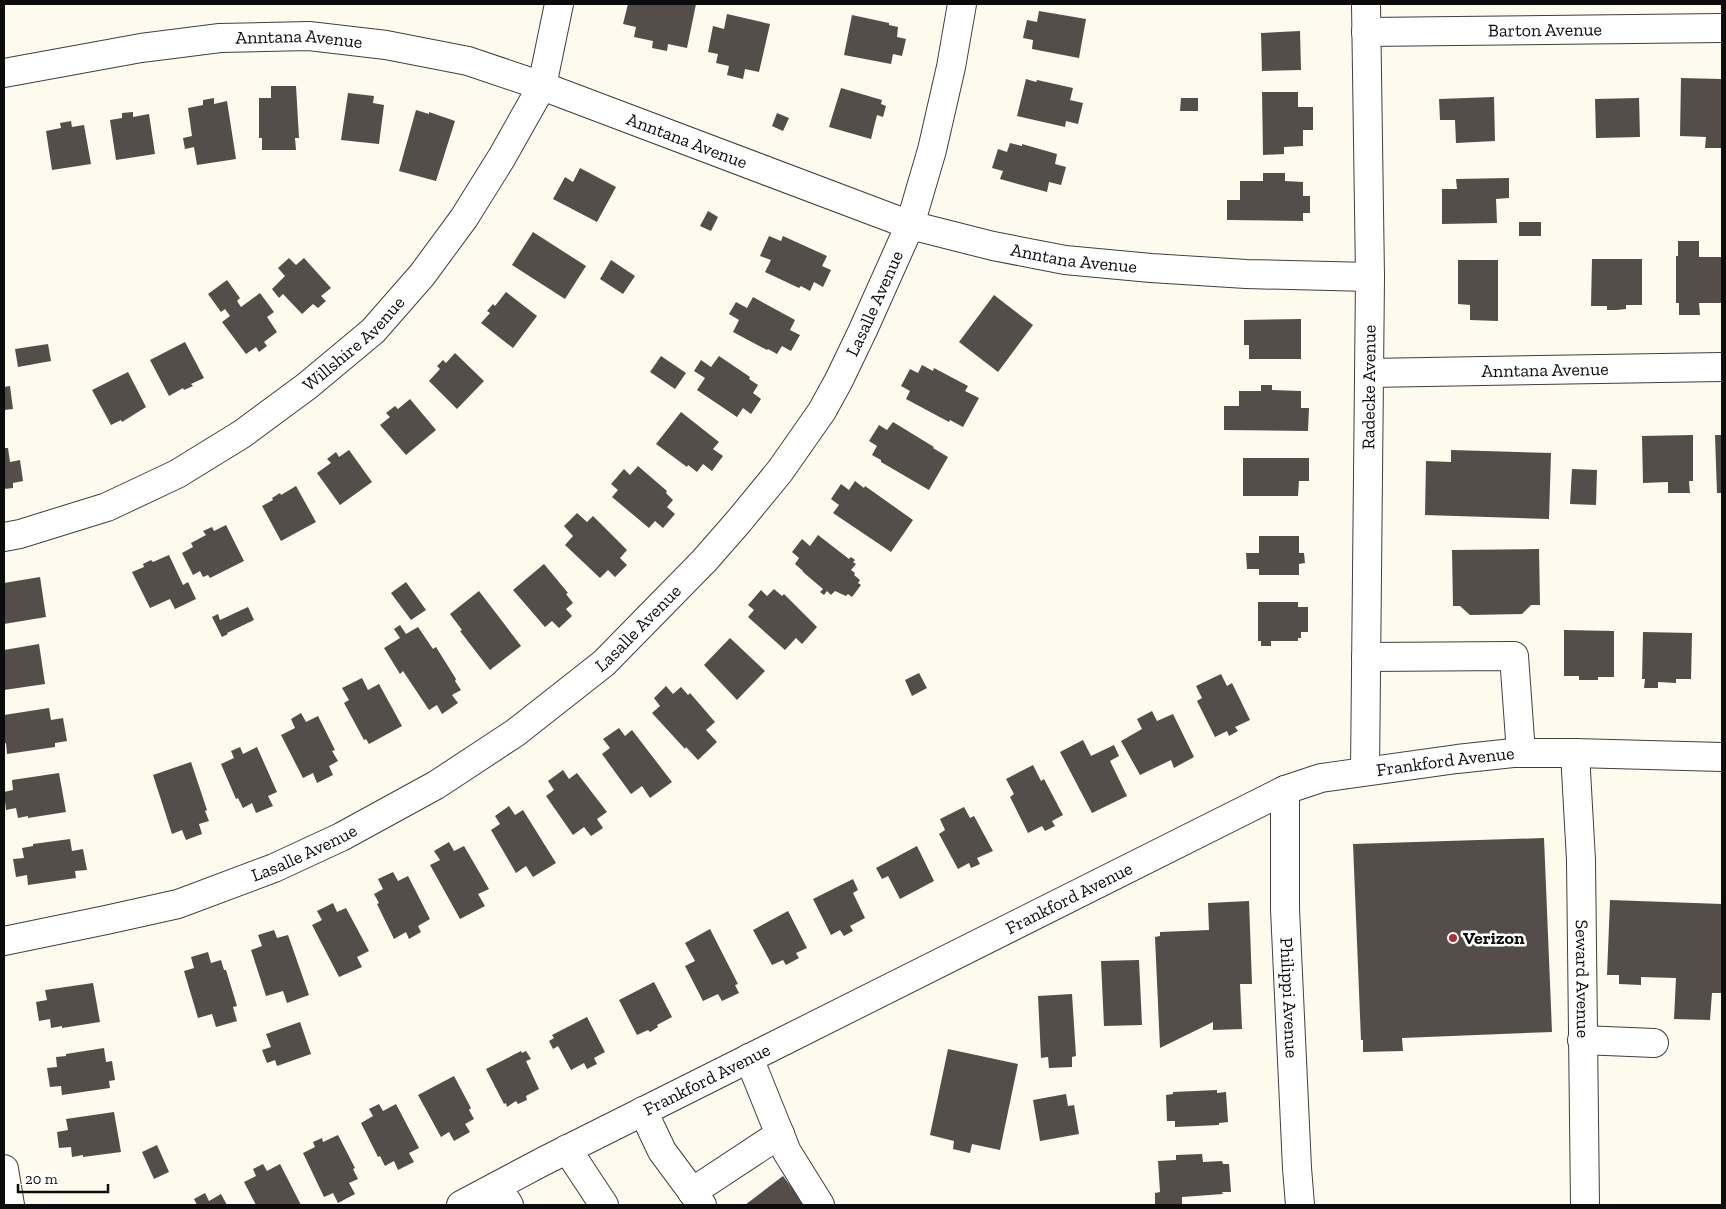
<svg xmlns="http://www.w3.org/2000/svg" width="1726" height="1209" font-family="'Zilla Slab',serif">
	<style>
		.building { fill: #544d49 }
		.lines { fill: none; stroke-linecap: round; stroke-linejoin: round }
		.minor-casing { stroke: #3f3f3f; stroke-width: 30 }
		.minor { stroke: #fff; stroke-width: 28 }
		.poi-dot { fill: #b22f36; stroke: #fff; stroke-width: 2 }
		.labels { text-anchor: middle; stroke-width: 5; stroke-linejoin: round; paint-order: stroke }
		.street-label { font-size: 18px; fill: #0c0c0c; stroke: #fff }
		.poi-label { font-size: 18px; font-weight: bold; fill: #0c0c0c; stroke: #fff; text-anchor: start }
	</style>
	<rect width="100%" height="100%" fill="#fefaed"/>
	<g class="building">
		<path d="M628,4H696L687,48L668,44L667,51L652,48L653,41L634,37L636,27L623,24Z"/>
		<path d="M1039,11L1086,19L1079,58L1032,49L1033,40L1023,38L1027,20L1037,22Z"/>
		<path d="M727,14L770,24L759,72L745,69L743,79L727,75L729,66L716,63L718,54L708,52L713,26L724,29Z"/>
		<path d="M852,15L889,23V25L898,27L897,37L906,39L902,56L893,54L891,64L844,55Z"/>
		<path d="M1300,31L1301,70L1262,71L1261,33Z"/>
		<path d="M1681,78L1721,79L1722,148H1705L1706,137L1680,136Z"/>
		<path d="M1026,79L1036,82L1037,80L1073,88L1070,100L1083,103L1078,124L1066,121L1065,127L1017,116Z"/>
		<path d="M271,86H296L299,138H295L296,150H262V138H259V98H271Z"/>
		<path d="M841,88L882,100L881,104L886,106L883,117L877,115L871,139L829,127Z"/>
		<path d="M1262,92H1298V107H1313V130H1303V146L1284,147V154L1263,155Z"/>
		<path d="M348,93L374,96L373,103L384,105L379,144L341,140Z"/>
		<path d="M1494,97L1495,141L1456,143L1455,120H1440L1439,99Z"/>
		<path d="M214,98V104L227,101L236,159L197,165L194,147L185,149L183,138L192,136L188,108L203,105V100Z"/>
		<path d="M1181,98H1198V111H1180Z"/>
		<path d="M1639,98L1640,137L1596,138L1595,99Z"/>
		<path d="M416,110L429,114V112L455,121L436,181L399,171Z"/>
		<path d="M133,112V117L149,114L155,154L116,160L110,120L122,118V113Z"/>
		<path d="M777,113L789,118L783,131L772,126Z"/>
		<path d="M71,121L72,127L84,125L91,164L52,170L46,131L61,128L60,123Z"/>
		<path d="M1010,143L1022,146V144L1057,154L1055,164L1066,167L1061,185L1049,182L1047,192L1000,179L1003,171L992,168L998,149L1007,152Z"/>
		<path d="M580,168L616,187L597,222L553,199L565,177L573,182Z"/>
		<path d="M1263,173H1285V181L1303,182V196H1310V213H1303V221L1227,220V200H1240V181H1263Z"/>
		<path d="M1509,178V198L1496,199L1497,223L1442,224V189H1457L1456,179Z"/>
		<path d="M708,211L718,217L711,231L700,226Z"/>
		<rect x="1519" y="222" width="22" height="14"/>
		<path d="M533,232L586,266L565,299L512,265Z"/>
		<path d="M769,236L781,241L783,236L827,256L822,266L831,270L823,287L814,282L810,291L801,286L799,288L765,272L771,260L760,256Z"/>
		<path d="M1678,241H1699V257H1722V303H1699L1700,315H1679V303H1676V256H1678Z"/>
		<path d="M289,258L296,265L304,258L331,288L321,296L326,301L318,308L313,304L302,314L283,294L279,298L272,289L285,276L278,268Z"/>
		<path d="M1592,259H1642V305H1626V309L1616,310H1607V306H1591Z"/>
		<path d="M611,260L635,276L623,294L600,279Z"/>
		<path d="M1458,260H1498V321L1470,320V305L1458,304Z"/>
		<path d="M227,280L240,298L237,301L241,307L260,293L274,312L267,317L277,332L264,342L267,346L259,352L256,347L246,354L222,322L230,316L225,309L221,312L208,294Z"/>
		<path d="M506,292L537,316L513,348L481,323L490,313L487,311L493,304L495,306Z"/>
		<path d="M994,295L1033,325L998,372L959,342Z"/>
		<path d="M753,297L795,320L790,330L800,335L791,351L782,346L777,354L768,349L767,350L733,332L739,320L729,314L736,302L747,308Z"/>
		<path d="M1301,319V359H1249V345H1244V320Z"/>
		<path d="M185,342L204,378L191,384L193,386L184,390L183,388L169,396L150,360Z"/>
		<path d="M48,344L51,361L18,367L15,349Z"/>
		<path d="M455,353L484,381L457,409L429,381L440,369L437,366L443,360L446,363Z"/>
		<path d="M661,356L686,373L675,389L650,372Z"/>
		<path d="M719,356L750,377L749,379L758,385L753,393L761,399L751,414L743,408L737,417L697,390L705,378L694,371L701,360L711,367Z"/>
		<path d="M922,365L933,371L934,368L968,386L965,391L979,398L963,427L950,420L949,422L906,399L910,391L901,386L910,369L918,373Z"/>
		<path d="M128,372L146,407L122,422L121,420L111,425L92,390Z"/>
		<path d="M1261,385H1272V390L1301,391V408H1309L1308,431L1224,430V406H1239V391H1261Z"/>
		<path d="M10,386L13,409L4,410V387Z"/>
		<path d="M410,399L436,430L406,455L380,425L390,417L386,413L395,406L398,409Z"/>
		<path d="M681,412L719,442L713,449L723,456L712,471L703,464L697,472L688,465L687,467L656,444Z"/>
		<path d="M893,422L934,447L933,448L948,457L929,490L881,462V460L872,455L877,446L869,441L879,425L887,430Z"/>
		<path d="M1693,435V481H1689L1690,493H1668V482L1643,483L1642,436Z"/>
		<path d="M1715,435H1722V493H1717Z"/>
		<path d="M4,448H8L10,462L20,460L23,481L13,483V488L4,489Z"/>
		<path d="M349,450L372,482L340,505L317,473L331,463L327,459L336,452L339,457Z"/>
		<path d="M1451,450L1551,453L1549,519L1425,515L1426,461L1451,462Z"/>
		<path d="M1243,458H1309V481H1299L1298,496H1243Z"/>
		<path d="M638,466L667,491L666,493L673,500L667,507L675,514L663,528L655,521L649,528L612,497L618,490L611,484L624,469L630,475Z"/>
		<path d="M1572,469L1597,470L1596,505L1570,504Z"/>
		<path d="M855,481L864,488L865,486L913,520L891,552L833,513L839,505L831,499L841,484L849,490Z"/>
		<path d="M296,486L316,522L281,541L262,506L273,500L272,498L280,493L281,495Z"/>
		<path d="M577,513L587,522L593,516L627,550L620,558L627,565L615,577L608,570L600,578L565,545L573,536L564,526Z"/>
		<path d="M226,525L244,561L210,578L208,575L203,577L200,571L193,575L182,553L193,547L191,543L206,535L203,531L212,527L214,531Z"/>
		<path d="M818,535L849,559L851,557L855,560L853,562L856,564L851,570L855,573L854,575L860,580L858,583L861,585L852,597L848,594L846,596L835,591L831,595L827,591L824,595L820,592L823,589L803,572V571L795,564L799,558L792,552L802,539L810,546Z"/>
		<path d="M1259,536H1299V553H1304L1305,563L1299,564V575H1259V569H1247L1246,553H1259Z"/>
		<path d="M1539,549L1540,605H1531L1522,614L1470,615L1460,606H1453L1452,550Z"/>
		<path d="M169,555L183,585L188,582L196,599L175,609L170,599L150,608L132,572L144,567L143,564L151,560L153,562Z"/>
		<path d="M544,564L568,593L566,594L573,603L566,609L572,616L559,628L552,621L545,627L513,590Z"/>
		<path d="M40,577L46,617L4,624V583Z"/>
		<path d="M406,582L426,610L411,620L391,593Z"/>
		<path d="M774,589L782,596L784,594L817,627L802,644L796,638L785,650L748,617L754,610L748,605L761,590L767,596Z"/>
		<path d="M479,591L521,646L490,670L460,631L462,630L450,614Z"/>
		<path d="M1258,602H1298V607H1308V632H1301V638H1298V641H1271V646H1261V641H1258Z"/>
		<path d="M248,607L254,620L227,633L228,634L222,637L212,617L218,614L220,620Z"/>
		<path d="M400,625L406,634L418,627L433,649L436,647L456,679L455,681L461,690L452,695L458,703L442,714L437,705L429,710L403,671L400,674L384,648L400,638L394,629Z"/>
		<path d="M1564,630L1614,631V677H1598V680H1579V676H1564Z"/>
		<path d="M1643,632L1692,633L1691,679H1676V683L1658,682V688H1644L1645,679H1642Z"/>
		<path d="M730,638L765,671L737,700L704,665Z"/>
		<path d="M39,644L45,684L4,690V650Z"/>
		<path d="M919,673L927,688L912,696L905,680Z"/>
		<path d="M1221,674L1227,686L1232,683L1250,720L1235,727L1238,731L1229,736L1227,731L1215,737L1197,701L1202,698L1196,686Z"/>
		<path d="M362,678L368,690L379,684L402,726L369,744L366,739L364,740L344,703L349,700L342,688Z"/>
		<path d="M666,686L673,694L681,687L688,695L690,693L715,722L706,730L717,742L698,760L686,747L685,749L652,713L660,706L654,698Z"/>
		<path d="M49,708L51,720L63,718L67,741L55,743V747L7,754L6,743L4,744V715Z"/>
		<path d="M1152,711L1157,721L1173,714L1194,757L1174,768L1171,760L1140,775L1121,741L1142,729L1137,719Z"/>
		<path d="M301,713L306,722L318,716L335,750L332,751L338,761L329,766L333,775L317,783L313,773L303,778L281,735L295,728L291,719Z"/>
		<path d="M619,728L625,736L632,730L672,782L650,798L642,786L631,794L602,754L610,748L603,739Z"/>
		<path d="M1083,740L1091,756L1114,745L1119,756L1110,761L1127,796L1092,813L1060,752Z"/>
		<path d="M240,747L243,754L257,747L277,792L268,796L273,806L256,813L252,803L243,808L238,798L236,799L221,764L234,758L231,751Z"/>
		<path d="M191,762L207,810L205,811L209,821L199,824L202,834L186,840L182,830L172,834L153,775Z"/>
		<path d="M1033,765L1041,781L1044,779L1063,815L1052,821L1055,826L1045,831L1042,826L1028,833L1010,797L1014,794L1006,779Z"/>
		<path d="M563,770L569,779L577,773L607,812L597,819L603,828L591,836L584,827L573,835L546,796L554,790L548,781Z"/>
		<path d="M59,773L66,812L28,818V816L18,818L16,808L6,810L4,792L13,790L12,780Z"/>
		<path d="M509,806L515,815L523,810L556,863L533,877L526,866L516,873L491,830L500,824L495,816Z"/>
		<path d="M964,807L970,818L974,816L993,851L977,858L980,864L971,868L969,863L958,869L939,834L945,830L940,819Z"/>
		<path d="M1544,838L1552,1032L1402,1038L1403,1051L1363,1052V1040H1361L1353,844Z"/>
		<path d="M70,839L72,851L83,849L87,870L75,871L76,878L28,885L27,875L16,877L13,859L24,858L22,848L33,846V844Z"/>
		<path d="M449,842L454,851L464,846L489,889L478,894L485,906L460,919L430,865L440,860L434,851Z"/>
		<path d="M917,846L934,881L900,899L888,876L882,879L876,868Z"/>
		<path d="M393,872L398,881L408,876L430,919L418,926L421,932L409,939L406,932L394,939L377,904L379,903L374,894L383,889L378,879Z"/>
		<path d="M853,879L858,890L853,893L865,918L850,926L853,931L844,936L840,930L831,935L813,899Z"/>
		<path d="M1610,900L1722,904V993H1712L1710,1020L1674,1019L1676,978L1641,977V985L1619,984V975H1607Z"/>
		<path d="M1249,901L1252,984H1240L1242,1029L1213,1030V1022L1160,1048L1155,937L1160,936V932L1209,930L1208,903Z"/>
		<path d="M333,903L337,912L346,908L369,951L357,957L362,967L339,977L312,925L322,920L317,911Z"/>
		<path d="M788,911L807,948L796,953L799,958L786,965L783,960L772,965L753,930Z"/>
		<path d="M710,929L738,984L735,985L739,993L722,1001L718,994L703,1001L685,966L695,961L685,943Z"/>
		<path d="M274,930L277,938L288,935L309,995L287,1003L283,991L266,996L251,950L262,946L258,935Z"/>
		<path d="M208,952L211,963L221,960L224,970H226L237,1006L233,1007L237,1021L216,1027L212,1014L198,1018L184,971L194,968L191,957Z"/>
		<path d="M1139,960L1142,1025L1104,1026L1101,961Z"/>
		<path d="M654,982L672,1017L657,1025L658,1027L650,1032L648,1030L637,1035L619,1000Z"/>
		<path d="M93,983L100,1022L62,1028V1026L51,1028L50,1019L39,1021L36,1002L47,1000L45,990Z"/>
		<path d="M1072,994L1076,1056L1072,1057V1067L1049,1068L1048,1057L1041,1058L1038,996Z"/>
		<path d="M587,1017L605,1052L594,1058L597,1064L587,1069L584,1063L571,1070L558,1046L553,1049L549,1041L554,1038L552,1035Z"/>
		<path d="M300,1022L311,1054L277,1066L275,1060L267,1063L262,1050L271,1047L266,1034Z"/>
		<path d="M104,1048L106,1062L112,1061L115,1080L109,1081L110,1088L62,1095L61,1086L50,1087L47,1068L57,1067L56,1057L66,1056V1054Z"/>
		<path d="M948,1049L1018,1064L1000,1150L972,1144L970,1153L953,1149L954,1141L930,1135Z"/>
		<path d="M521,1051L522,1053L526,1051L531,1059L526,1061L539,1089L526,1096L527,1100L518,1104L516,1101L507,1107L506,1103L504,1104L486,1069Z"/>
		<path d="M454,1076L471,1108L469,1110L474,1119L465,1124L470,1132L454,1141L449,1132L441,1137L418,1095Z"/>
		<path d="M1217,1090V1093L1226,1092L1228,1122L1219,1123V1125L1175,1127V1121H1167L1166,1095L1173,1094V1092Z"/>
		<path d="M1066,1094L1068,1106L1074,1105L1079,1134L1040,1141L1033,1100Z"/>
		<path d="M379,1104L383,1111L396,1104L419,1148L409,1153L414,1162L398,1170L394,1161L385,1166L380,1156L378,1157L361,1123L373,1116L369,1109Z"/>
		<path d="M114,1112L121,1152L83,1157V1155L72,1157L71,1147L59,1148L57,1132L68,1130L66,1119Z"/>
		<path d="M338,1135L355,1168L353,1169L358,1179L349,1183L355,1194L338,1203L333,1193L324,1197L303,1153L315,1147L313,1142L322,1138L323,1142Z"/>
		<path d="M157,1145L169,1172L154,1179L142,1152Z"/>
		<path d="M1202,1154L1203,1162L1222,1161L1223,1164H1229L1231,1192H1222L1223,1194L1182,1197V1204L1155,1205V1193L1160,1192L1158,1161L1176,1160V1155Z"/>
		<path d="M263,1164L267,1171L280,1164L301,1205H256L244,1182L256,1176L253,1169Z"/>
		<path d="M783,1176L805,1205H745Z"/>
		<path d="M205,1193L209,1201L221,1194L227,1205H197L194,1199Z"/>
	</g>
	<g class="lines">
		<g class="minor-casing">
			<g id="minor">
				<path id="s1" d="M1366,32L1722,28"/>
				<path id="s2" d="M4,73L141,48L220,38L309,36L386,45L468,61L542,86L910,225L993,246L1065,260L1151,268L1246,274L1370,277"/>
				<path id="s3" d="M1369,373L1722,367"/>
				<path id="s4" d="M4,537L20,534L107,507L177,474L242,434L307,386L373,331L422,275L464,218L502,157L542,86L559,4"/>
				<path d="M1366,657L1514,656L1521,753"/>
				<path id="s5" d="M1575,753L1581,860L1585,1205"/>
				<path id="s6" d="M1365,771L1370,277L1366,4"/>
				<path id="s7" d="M1285,790V909L1297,1168L1300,1205"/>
				<path id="s8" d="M4,941L106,920L178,904L274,868L341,837L436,785L515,733L604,663L704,561L739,521L780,471L822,411L839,380L863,330L910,225L932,150L951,67L962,4"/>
				<path d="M1582,1040L1654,1043"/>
				<path d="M749,1058L787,1152L820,1205"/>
				<path d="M643,1111L662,1151L702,1205"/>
				<path d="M567,1149L604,1205"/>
				<path d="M4,1169L10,1205"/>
				<path d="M497,1186L509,1205"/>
				<path d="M692,1192L780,1134"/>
				<path id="s9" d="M461,1205L544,1161L1285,790L1321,778L1457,759L1513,753H1575L1722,757"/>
			</g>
		</g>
		<use href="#minor" class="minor"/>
	</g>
	<circle class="poi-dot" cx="1453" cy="938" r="5"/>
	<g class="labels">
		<g class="street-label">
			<text dy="6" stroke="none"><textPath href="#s1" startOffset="179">Barton Avenue</textPath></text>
			<text dy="6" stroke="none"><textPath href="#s2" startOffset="298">Anntana Avenue</textPath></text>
			<text dy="6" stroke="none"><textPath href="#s2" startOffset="702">Anntana Avenue</textPath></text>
			<text dy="6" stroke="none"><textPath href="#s2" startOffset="1108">Anntana Avenue</textPath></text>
			<text dy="6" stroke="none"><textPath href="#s8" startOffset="1124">Lasalle Avenue</textPath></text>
			<text dy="6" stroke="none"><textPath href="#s4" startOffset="405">Willshire Avenue</textPath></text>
			<text dy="6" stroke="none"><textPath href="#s3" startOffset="176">Anntana Avenue</textPath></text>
			<text dy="6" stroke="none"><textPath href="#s6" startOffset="384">Radecke Avenue</textPath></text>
			<text dy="6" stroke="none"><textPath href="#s8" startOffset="719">Lasalle Avenue</textPath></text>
			<text dy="6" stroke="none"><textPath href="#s9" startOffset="1086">Frankford Avenue</textPath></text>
			<text dy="6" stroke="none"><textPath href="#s8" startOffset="314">Lasalle Avenue</textPath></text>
			<text dy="6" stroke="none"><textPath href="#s9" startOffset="681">Frankford Avenue</textPath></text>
			<text dy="6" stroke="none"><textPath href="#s5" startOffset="226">Seward Avenue</textPath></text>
			<text dy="6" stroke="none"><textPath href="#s7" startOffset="208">Philippi Avenue</textPath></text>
			<text dy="6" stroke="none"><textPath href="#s9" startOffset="276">Frankford Avenue</textPath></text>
		</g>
		<g class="poi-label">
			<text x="1463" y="944">Verizon</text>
		</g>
	</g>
	<rect width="1726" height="1209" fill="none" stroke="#0c0c0c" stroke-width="10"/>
	<path d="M18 1184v8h90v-8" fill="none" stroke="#0c0c0c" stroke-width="2.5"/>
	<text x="25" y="1184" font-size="15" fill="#0c0c0c" stroke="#ffffff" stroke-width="4" paint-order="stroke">20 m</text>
</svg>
